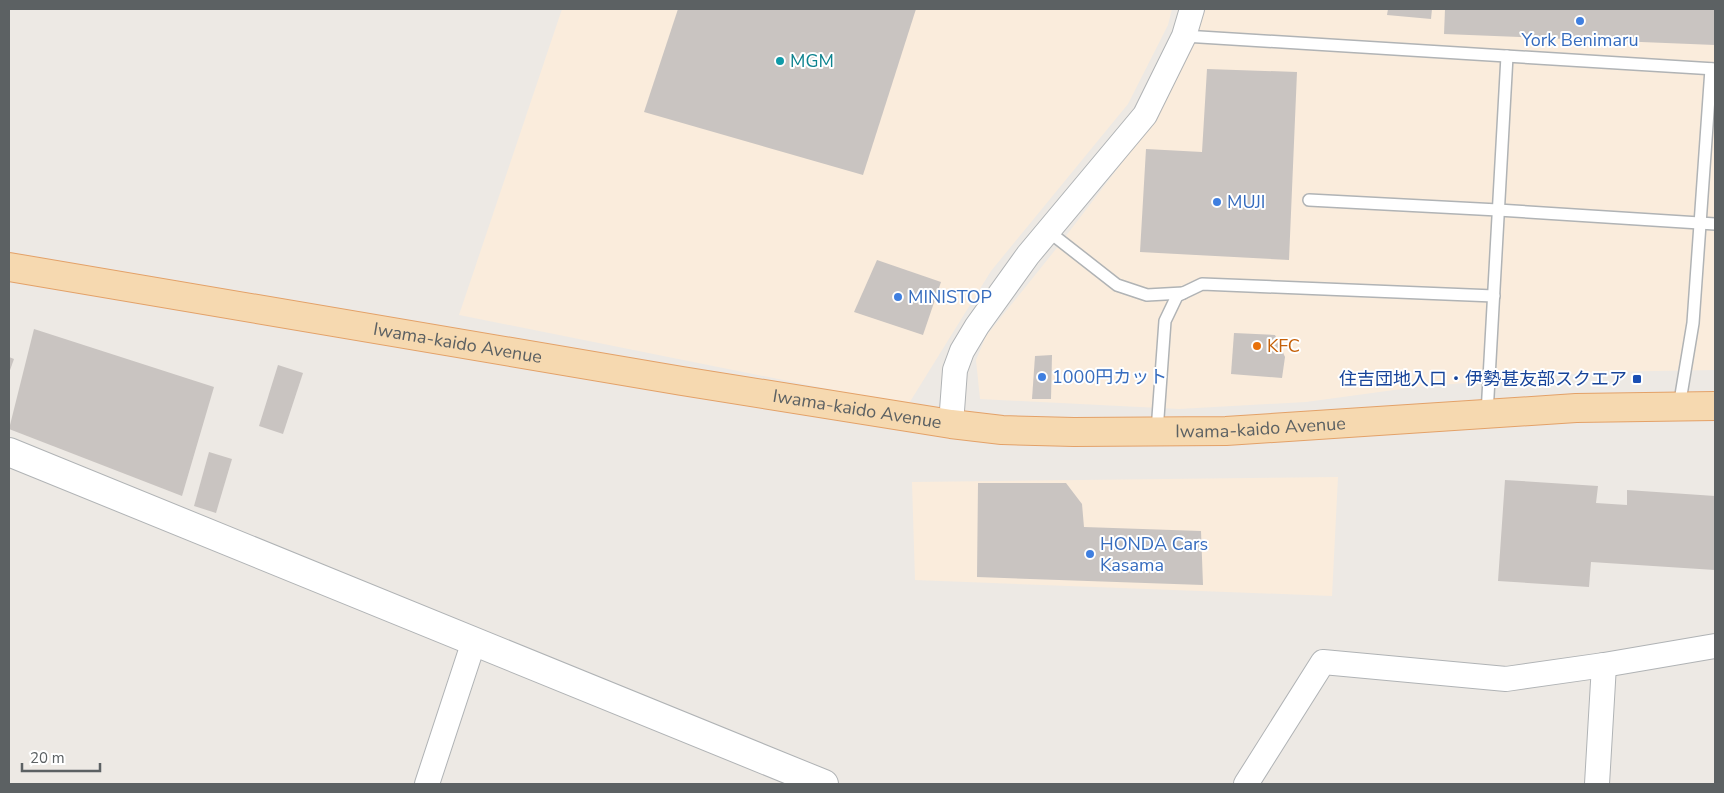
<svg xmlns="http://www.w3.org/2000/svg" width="1724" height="793" font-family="'Nunito Sans','Noto Sans JP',sans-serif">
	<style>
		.commercial { fill: #faecdc }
		.building { fill: #c9c4c1 }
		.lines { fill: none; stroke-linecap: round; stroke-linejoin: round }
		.service-casing { stroke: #b0b3b5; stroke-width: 14 }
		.minor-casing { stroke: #b0b3b5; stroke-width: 26 }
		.tertiary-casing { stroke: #b0b3b5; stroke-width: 30 }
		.primary-casing { stroke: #e3a168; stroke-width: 30 }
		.service { stroke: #fff; stroke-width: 11 }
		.minor { stroke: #fff; stroke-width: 24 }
		.tertiary { stroke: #fff; stroke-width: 28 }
		.primary { stroke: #f6d9b0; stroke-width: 28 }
		.shop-dot { fill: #3f7fe0; stroke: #fff; stroke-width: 2 }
		.culture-dot { fill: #0f9aa8; stroke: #fff; stroke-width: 2 }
		.food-dot { fill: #e8710a; stroke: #fff; stroke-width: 2 }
		.transit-dot { fill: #1a4fb4; stroke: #fff; stroke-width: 2 }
		.labels { text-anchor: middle; stroke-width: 4; stroke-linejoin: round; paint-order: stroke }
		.shop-label { font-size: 18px; fill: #366cbe; stroke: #fff; text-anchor: start }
		.culture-label { font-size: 18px; fill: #0d838f; stroke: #fff; text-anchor: start }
		.street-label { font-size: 18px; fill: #5c6163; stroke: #fff }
		.food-label { font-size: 18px; fill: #c56008; stroke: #fff; text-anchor: start }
		.transit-label { font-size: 18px; fill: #164399; stroke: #fff; text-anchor: end }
	</style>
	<rect width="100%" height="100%" fill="#ede9e4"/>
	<g class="commercial">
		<path d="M562,9H1172L1168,25L1128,104L991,271L908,405L459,315Z"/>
		<path d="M1205,9H1715V370L1598,372L1416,387L1306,402L1179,409L980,399L976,360L986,336L1052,254L1154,121L1196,41Z"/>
		<path d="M1338,477L1332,596L915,580L912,482Z"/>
	</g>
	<g class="building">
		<path d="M678,9H916L863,175L644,112Z"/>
		<path d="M1388,9H1432L1431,19L1387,15Z"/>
		<path d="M1445,9H1715V45L1444,34Z"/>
		<path d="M1207,69L1297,72L1289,260L1140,252L1146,149L1202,152Z"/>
		<path d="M877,260L941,282L923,335L854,312Z"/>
		<path d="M34,329L214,387L182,496L9,429Z"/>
		<path d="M1234,333L1275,335L1285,357L1282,378L1231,374Z"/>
		<path d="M1052,355L1051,399H1032L1035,356Z"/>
		<path d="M9,357L14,359L9,373Z"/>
		<path d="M278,365L303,373L283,434L259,426Z"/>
		<path d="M209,452L232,459L216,513L194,506Z"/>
		<path d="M1505,480L1598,486L1596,503L1627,505V490L1715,496V570L1591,562L1589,587L1498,581Z"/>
		<path d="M978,483H1066L1082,504L1084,527L1201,531L1203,585L977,577Z"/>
	</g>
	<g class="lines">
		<g class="service-casing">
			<g id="service">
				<path d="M1184,36L1715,69"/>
				<path d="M1309,200L1498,210L1715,224"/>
				<path d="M1048,231L1117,285L1147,295L1183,293"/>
				<path d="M1679,407L1693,323L1711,69"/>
				<path d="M1487,414L1507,56"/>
				<path d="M1157,431L1165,321L1177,296L1202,284L1494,296"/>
			</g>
		</g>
		<g class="minor-casing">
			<g id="minor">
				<path d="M951,424L955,370L962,351L977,326L1028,255L1145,115L1184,36L1192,9"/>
				<path d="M427,784L474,641"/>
				<path d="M1246,784L1323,662L1506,679L1604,665L1715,646"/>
				<path d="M1597,784L1604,665"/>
			</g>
		</g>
		<g class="tertiary-casing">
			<path id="tertiary" d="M9,452L824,784"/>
		</g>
		<g class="primary-casing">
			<g id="primary">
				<path id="s1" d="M9,267L682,381L951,424L1002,430L1074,432L1226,431L1576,408L1715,406"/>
			</g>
		</g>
		<use href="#service" class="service"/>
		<use href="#minor" class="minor"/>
		<use href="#tertiary" class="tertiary"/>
		<use href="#primary" class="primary"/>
	</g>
	<g class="shop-dot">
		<circle cx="1580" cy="21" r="5"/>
		<circle cx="1217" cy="202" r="5"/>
		<circle cx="898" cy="297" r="5"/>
		<circle cx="1042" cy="377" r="5"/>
		<circle cx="1090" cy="554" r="5"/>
	</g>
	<circle class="culture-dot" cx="780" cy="61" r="5"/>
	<circle class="food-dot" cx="1257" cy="346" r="5"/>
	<rect class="transit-dot" x="1632" y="374" width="10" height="10" rx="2.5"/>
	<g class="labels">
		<g class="shop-label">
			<text x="1580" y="46" text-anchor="middle">York Benimaru</text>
			<text x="1227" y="208">MUJI</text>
			<text x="908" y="303">MINISTOP</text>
			<text x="1052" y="383">1000円カット</text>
			<text x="1100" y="550">HONDA Cars<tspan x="1100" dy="21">Kasama</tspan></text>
		</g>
		<g class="culture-label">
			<text x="790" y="67">MGM</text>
		</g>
		<g class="street-label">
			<text dy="6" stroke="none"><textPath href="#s1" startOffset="455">Iwama-kaido Avenue</textPath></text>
			<text dy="6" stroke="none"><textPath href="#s1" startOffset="860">Iwama-kaido Avenue</textPath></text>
			<text dy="6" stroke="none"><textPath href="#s1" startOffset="1265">Iwama-kaido Avenue</textPath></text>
		</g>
		<g class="food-label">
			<text x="1267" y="352">KFC</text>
		</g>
		<g class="transit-label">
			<text x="1627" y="385">住吉団地入口・伊勢甚友部スクエア</text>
		</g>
	</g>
	<rect width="1724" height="793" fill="none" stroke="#5c6163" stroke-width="20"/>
	<path d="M22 763v8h78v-8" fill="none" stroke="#5c6163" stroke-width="2.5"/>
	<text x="30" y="763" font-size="15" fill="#5c6163" stroke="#ffffff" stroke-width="4" paint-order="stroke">20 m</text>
</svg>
